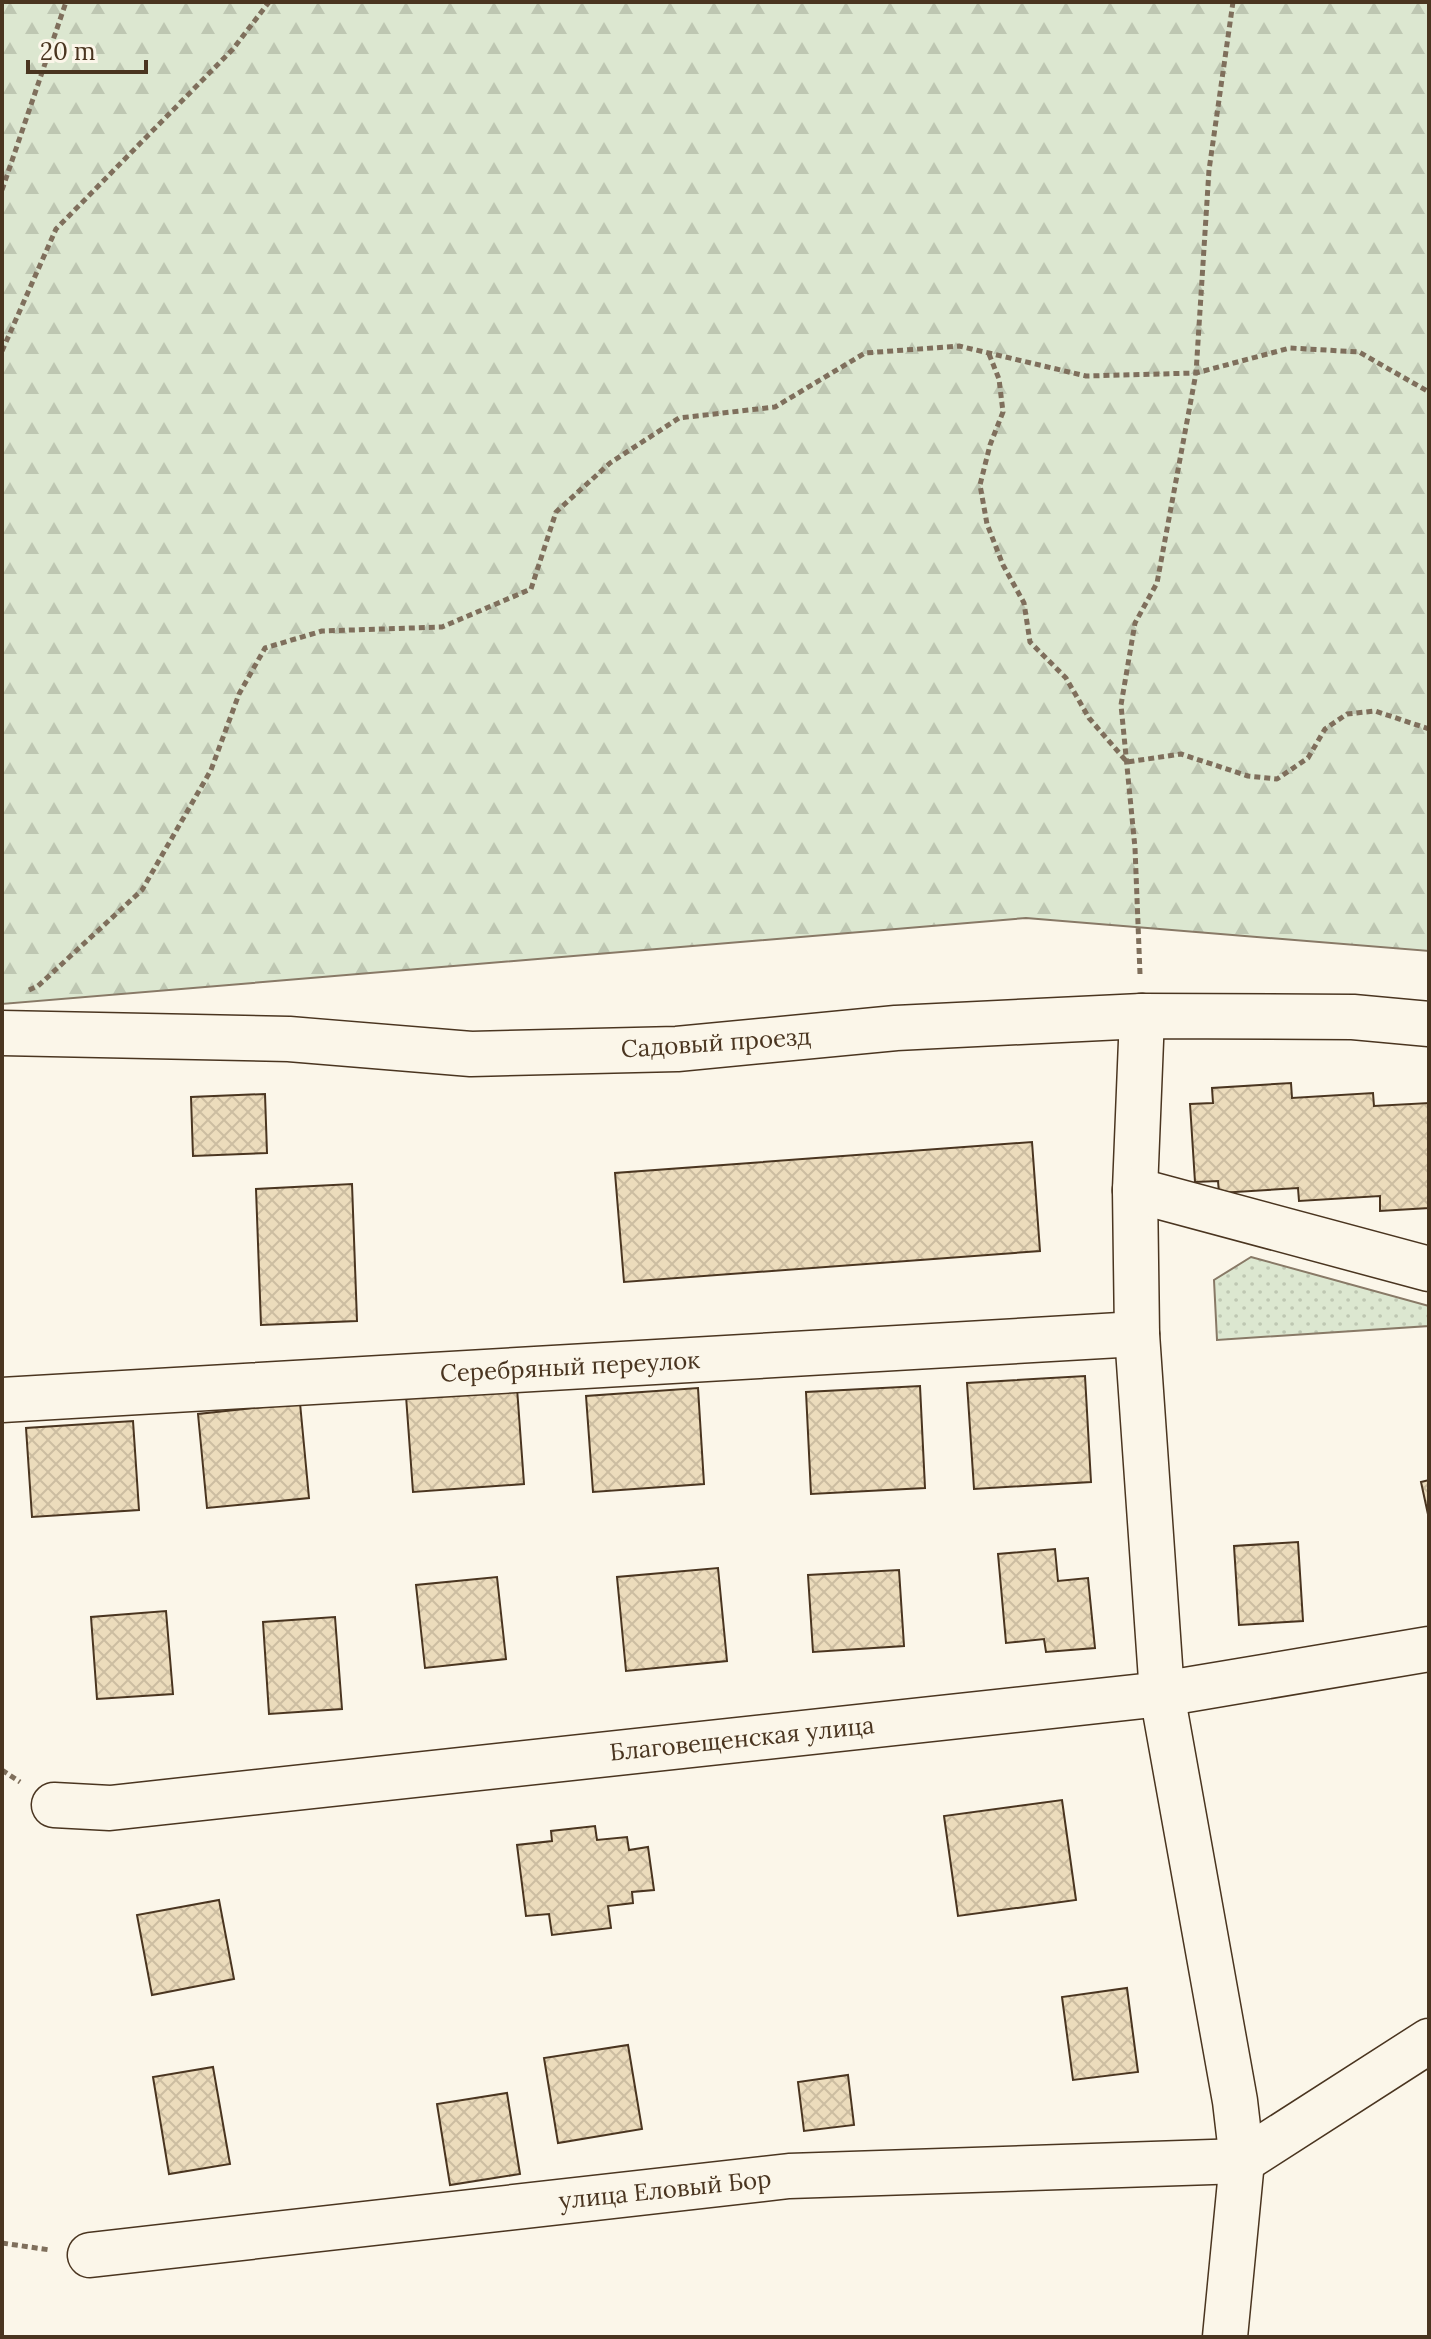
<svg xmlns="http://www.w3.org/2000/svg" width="1431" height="2339" font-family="Lora,serif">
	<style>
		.grass { fill: url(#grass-dots); stroke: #887966; stroke-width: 2 }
		.forest { fill: url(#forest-firs); stroke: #887966; stroke-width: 2 }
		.building { fill: url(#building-cross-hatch); stroke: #4a3520; stroke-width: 2 }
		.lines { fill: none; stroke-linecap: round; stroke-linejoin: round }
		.minor-casing { stroke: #4a3520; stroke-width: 47 }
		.path { stroke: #7f6f5c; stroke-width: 5; stroke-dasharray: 6 4; stroke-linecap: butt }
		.minor { stroke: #fbf6e9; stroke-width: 44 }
		.labels { text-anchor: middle; stroke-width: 6; stroke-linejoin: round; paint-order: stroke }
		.street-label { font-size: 24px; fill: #4a3520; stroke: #fbf6e9 }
	</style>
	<defs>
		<pattern id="grass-dots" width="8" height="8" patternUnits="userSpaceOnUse" patternTransform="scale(2)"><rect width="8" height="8" fill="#dce7d0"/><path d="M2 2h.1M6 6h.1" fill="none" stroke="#bec7b2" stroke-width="1.8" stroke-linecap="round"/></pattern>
		<pattern id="forest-firs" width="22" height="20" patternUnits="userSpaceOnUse" patternTransform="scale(2)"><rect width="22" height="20" fill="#dce7d0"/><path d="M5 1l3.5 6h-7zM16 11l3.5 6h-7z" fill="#bec7b2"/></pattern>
		<pattern id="building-cross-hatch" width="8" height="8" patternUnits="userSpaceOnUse" patternTransform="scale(2)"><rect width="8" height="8" fill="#ecdcbc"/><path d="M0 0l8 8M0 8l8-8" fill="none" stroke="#ccbda1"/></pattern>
	</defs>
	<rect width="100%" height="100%" fill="#fbf6e9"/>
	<path class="grass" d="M1251,1257L1429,1306V1326L1217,1340L1214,1280Z"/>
	<path class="forest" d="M2,2H1429V951L1026,918L2,1004Z"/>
	<g class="building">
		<path d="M1291,1083L1292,1098L1373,1093L1374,1106L1429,1103V1208L1380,1211V1196L1299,1201L1298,1188L1219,1193L1218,1181L1195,1182L1190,1104L1213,1103L1212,1088Z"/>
		<path d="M265,1094L267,1153L193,1156L191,1097Z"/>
		<path d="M1032,1142L1040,1251L624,1282L615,1173Z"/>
		<path d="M352,1184L357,1321L261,1325L256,1189Z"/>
		<path d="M1085,1376L1091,1482L974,1489L967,1383Z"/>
		<path d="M920,1386L925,1488L811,1494L806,1392Z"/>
		<path d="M517,1388L524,1484L413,1492L406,1396Z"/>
		<path d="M698,1388L704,1484L593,1492L586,1396Z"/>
		<path d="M300,1403L309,1498L207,1508L198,1414Z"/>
		<path d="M133,1421L139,1510L32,1517L26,1428Z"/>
		<path d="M1429,1480V1519L1421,1482Z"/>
		<path d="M1298,1542L1303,1621L1239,1625L1234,1546Z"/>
		<path d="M1055,1549L1058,1581L1088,1578L1095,1648L1046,1652L1044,1639L1006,1643L998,1554Z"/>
		<path d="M718,1568L727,1661L626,1671L617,1577Z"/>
		<path d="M899,1570L904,1646L813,1652L808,1575Z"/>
		<path d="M497,1577L506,1659L425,1668L416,1585Z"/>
		<path d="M166,1611L173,1694L97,1699L91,1617Z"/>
		<path d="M335,1617L342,1709L269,1714L263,1622Z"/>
		<path d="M1062,1800L1076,1900L958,1916L944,1816Z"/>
		<path d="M595,1826L597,1840L627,1837L629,1850L648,1847L654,1890L632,1892L633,1903L608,1906L611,1928L552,1935L549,1914L526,1916L517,1845L552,1841L551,1831Z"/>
		<path d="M219,1900L234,1979L152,1995L137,1915Z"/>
		<path d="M1127,1988L1138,2072L1073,2080L1062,1997Z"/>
		<path d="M628,2045L642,2129L558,2143L544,2058Z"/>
		<path d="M213,2067L230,2164L169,2174L153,2077Z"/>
		<path d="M848,2075L854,2125L804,2131L798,2082Z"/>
		<path d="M507,2093L520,2174L450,2185L437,2104Z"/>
	</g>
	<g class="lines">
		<g class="minor-casing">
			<g id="minor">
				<path d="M1142,1016L1135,1190L1137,1334L1162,1694L1235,2101L1242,2161L1225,2337"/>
				<path d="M2,1033L289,1039L471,1054L677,1049L896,1028L1142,1016L1353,1017L1429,1024"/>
				<path d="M1135,1190L1429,1269"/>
				<path d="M2,1400L1137,1334"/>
				<path d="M54,1805L110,1808L1162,1694L1429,1649"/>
				<path d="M1242,2161L1429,2041"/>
				<path d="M90,2255L789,2176L1242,2161"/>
			</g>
		</g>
		<g class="path">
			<path d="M2,190L66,2"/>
			<path d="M2,351L56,229L233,49L269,2"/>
			<path d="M989,354L999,379L1003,412L990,445L980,485L987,524L1003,565L1024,603L1030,642L1066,678L1089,718L1127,762L1181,754L1248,776L1277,779L1308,758L1325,729L1347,714L1375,711L1429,729"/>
			<path d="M1140,974L1135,848L1121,705L1135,623L1157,583L1196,373L1290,348L1359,352L1429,392"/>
			<path d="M29,990L38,986L142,890L211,770L239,694L265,648L322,631L442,627L531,589L556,512L610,463L679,418L775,407L865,353L959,346L1086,376L1196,373L1209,170L1233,2"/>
			<path d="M2,1770L20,1782"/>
			<path d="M2,2243L50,2250"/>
		</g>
		<use href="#minor" class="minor"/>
	</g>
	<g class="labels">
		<g class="street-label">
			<text transform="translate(716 1043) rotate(-4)" y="8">Садовый проезд</text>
			<text transform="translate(570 1367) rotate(-3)" y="8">Серебряный переулок</text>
			<text transform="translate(742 1739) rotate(-6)" y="8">Благовещенская улица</text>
			<text transform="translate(665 2190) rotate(-6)" y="8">улица Еловый Бор</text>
		</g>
	</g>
	<rect width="1431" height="2339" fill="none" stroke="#4a3520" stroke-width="8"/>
	<path d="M28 60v12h118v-12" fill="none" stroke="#4a3520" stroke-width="4"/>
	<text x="40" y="60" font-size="24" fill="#4a3520" stroke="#fbf6e9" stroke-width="6" paint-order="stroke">20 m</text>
</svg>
